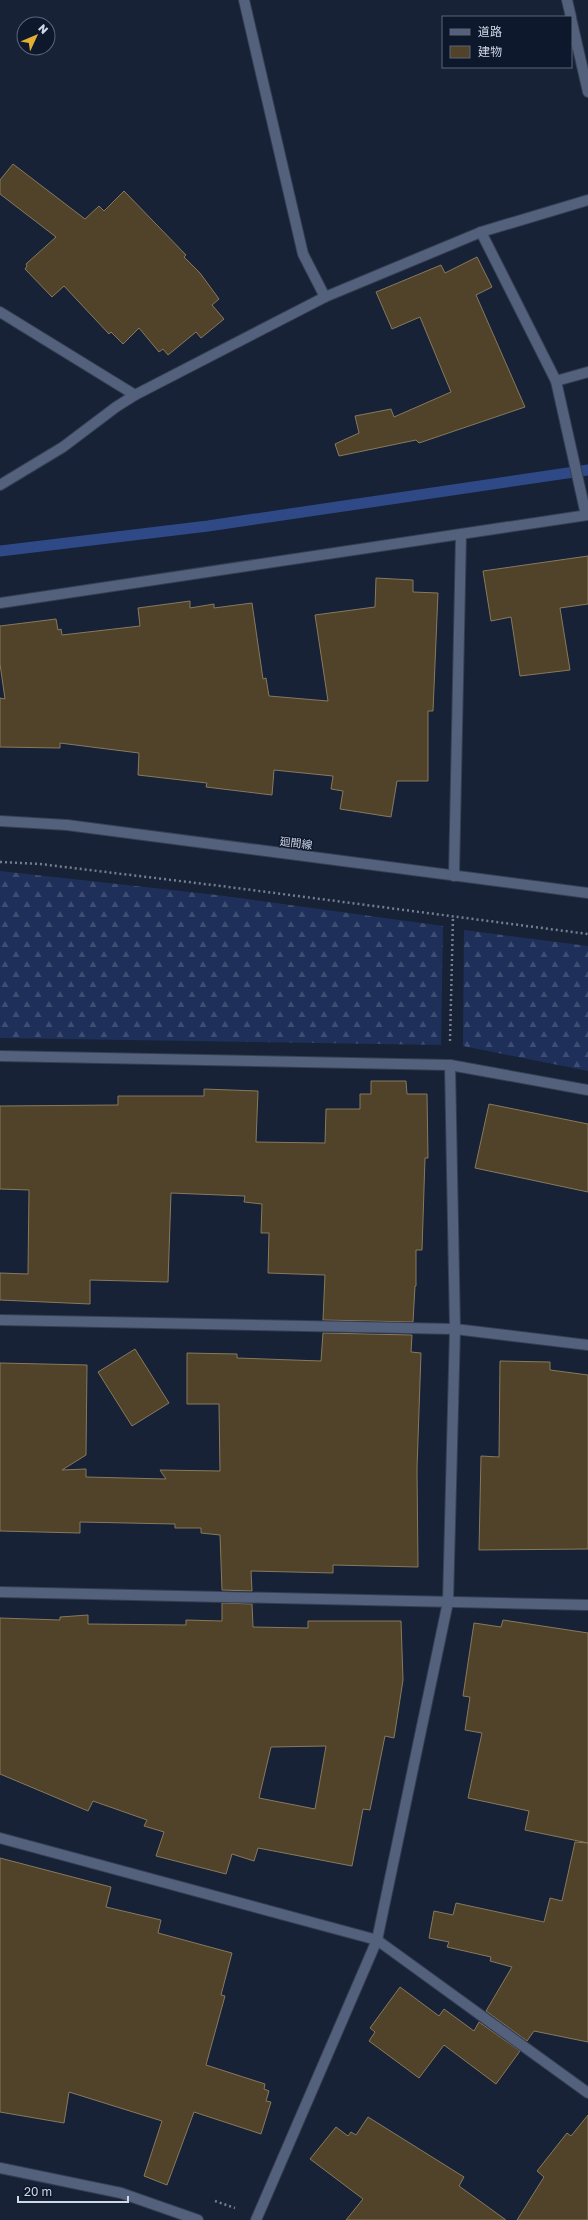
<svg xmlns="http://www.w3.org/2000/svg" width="588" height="2220" font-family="'Golos Text','Noto Sans JP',sans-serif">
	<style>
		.forest { fill: url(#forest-firs) }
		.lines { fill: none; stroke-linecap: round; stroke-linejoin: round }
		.stream { stroke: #2e4985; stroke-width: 11 }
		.building { fill: #504329; stroke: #87795d; fill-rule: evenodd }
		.service-casing { stroke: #353f53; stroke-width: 12 }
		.minor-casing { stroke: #353f53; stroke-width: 12 }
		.tertiary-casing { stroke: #353f53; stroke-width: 12 }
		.path { stroke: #757e90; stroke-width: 2.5; stroke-dasharray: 2 3; stroke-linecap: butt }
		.service { stroke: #53617c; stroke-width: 10 }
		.minor { stroke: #53617c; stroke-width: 10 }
		.tertiary { stroke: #53617c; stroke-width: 10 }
		.labels { text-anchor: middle; stroke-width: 3; stroke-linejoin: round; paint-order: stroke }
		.street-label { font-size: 11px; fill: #d0d7e6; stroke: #0e182d }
	</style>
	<defs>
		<pattern id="forest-firs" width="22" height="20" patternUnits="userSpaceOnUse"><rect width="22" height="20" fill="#1e3059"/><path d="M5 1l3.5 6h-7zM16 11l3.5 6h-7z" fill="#3e4d71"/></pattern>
	</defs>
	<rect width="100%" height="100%" fill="#172237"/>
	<g class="forest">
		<path d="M0,871L217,895L443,926L441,1045L0,1038Z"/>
		<path d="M464,930L588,946V1071L463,1046Z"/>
	</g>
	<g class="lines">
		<path class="stream" d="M0,551L208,526L588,470"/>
	</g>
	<g class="building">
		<path d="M13,164L85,219L99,206L104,211L124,191L186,255L184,257L200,273L219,299L212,305L224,319L201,338L196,332L168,355L163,349L159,352L139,328L123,344L111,332L109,334L64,286L52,297L25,269L27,266L26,264L56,237L0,194V180Z"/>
		<path d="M477,257L492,287L476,295L525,407L419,443L416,440L339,456L335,444L359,433L355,416L391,409L394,417L451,392L420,317L392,329L376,292L441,265L445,273Z"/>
		<path d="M588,556V604L560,608L570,670L520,676L511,617L491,621L483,571Z"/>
		<path d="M376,578L413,580V592L438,593L433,711H428V781H397L391,817L340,809L343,791L331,789L333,776L274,770L272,795L206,787L207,783L138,775L139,753L60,743V748L0,747V698L5,699L0,664V626L56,619L58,630L61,629L62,635L140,626L138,608L190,601V608L214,604V608L252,603L263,679L266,678L269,696L328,701L315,615L375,607Z"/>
		<path d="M371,1081H406L407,1094H427L428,1158H425L422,1250H416V1286H415L413,1322L323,1320L325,1275L268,1273L269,1233H261L262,1204L244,1202L245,1196L171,1193L168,1282L90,1280V1304L0,1300V1273L28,1274L29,1190L0,1189V1106L118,1105V1096H204V1089L258,1091L256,1142L325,1143L326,1109H360V1094H371Z"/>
		<path d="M489,1104L588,1124V1192L475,1168Z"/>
		<path d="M323,1333L412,1335L411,1352L421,1353L417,1468L418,1567L333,1565V1573L251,1571L252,1591L222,1590L220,1535L201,1533V1528H175V1524L80,1522V1533L0,1531V1363L87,1365L86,1455L62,1470L86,1469V1477L166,1479L160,1470L220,1471L219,1404H187V1353L237,1354V1358L321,1361Z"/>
		<path d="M135,1349L169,1403L132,1426L98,1372Z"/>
		<path d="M500,1361L550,1362V1370L588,1375V1549L479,1550L481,1456L499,1457Z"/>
		<path d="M222,1603L252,1604L253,1627L308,1628V1621H401L403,1680L394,1738L385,1736L370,1810L363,1809L352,1866L258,1848L254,1861L232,1854L226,1874L156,1856L164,1832L144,1826L147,1820L93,1801L88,1811L0,1774V1618L60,1620V1617L88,1615V1624L186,1625V1620L222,1621ZM326,1746L315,1809L259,1798L271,1747Z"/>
		<path d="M503,1620L588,1633V1843L525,1830L529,1811L468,1798L482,1733L465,1730L470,1697L463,1696L474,1623L501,1627Z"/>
		<path d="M575,1842L588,1843V2042L534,2031L527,2041L486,2011L512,1967L490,1961L491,1957L447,1947L449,1942L429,1938L434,1911L453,1915L456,1903L544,1922L550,1898L562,1901Z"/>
		<path d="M0,1858L111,1887L106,1907L161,1920L158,1933L232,1953L221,1995L225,1996L206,2065L265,2084L264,2089L269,2091L266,2101L271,2102L261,2134L194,2112L167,2185L144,2176L162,2121L69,2092L64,2123L0,2112Z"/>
		<path d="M400,1987L439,2016L444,2009L474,2031L479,2022L520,2051L496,2084L444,2045L419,2078L369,2041L375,2032L370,2028Z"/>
		<path d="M588,2115V2220H517L544,2177L537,2171L567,2133L571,2136Z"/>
		<path d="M368,2117L464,2177L459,2186L506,2220H346L363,2199L310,2159L336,2127L348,2136L351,2132L356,2135Z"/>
	</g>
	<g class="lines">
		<g class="service-casing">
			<g id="service">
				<path d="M567,0L571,17"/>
				<path d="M571,18L588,92"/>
			</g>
		</g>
		<g class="minor-casing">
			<g id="minor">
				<path d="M244,0L303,254L325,297"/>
				<path d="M481,232L556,381L586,515"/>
				<path d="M0,312L135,395L325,297L481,232L588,200"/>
				<path d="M556,381L588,372"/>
				<path d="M0,485L63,447L116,407L135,395"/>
				<path d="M0,603L588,515"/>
				<path d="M454,876L461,535"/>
				<path d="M0,1056L450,1065L588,1090"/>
				<path d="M0,1320L455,1329L588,1345"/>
				<path d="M0,1592L588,1605"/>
				<path d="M0,1838L377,1940L588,2093"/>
				<path d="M256,2220L377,1940L448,1602L455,1329L450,1065"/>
			</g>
		</g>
		<g class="tertiary-casing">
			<g id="tertiary">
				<path d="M0,821L67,825L588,893"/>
				<path d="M0,2168L121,2193L198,2220"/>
			</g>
		</g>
		<g class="path">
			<path d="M0,862L40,864L221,886L588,934"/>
			<path d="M450,1041L453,917"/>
			<path d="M215,2201L235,2208"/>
		</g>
		<use href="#service" class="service"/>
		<use href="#minor" class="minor"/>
		<use href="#tertiary" class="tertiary"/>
	</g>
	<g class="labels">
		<g class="street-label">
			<text transform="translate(296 843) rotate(7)" y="4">廻間線</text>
		</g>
	</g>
	<rect x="442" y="16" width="130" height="52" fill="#0e182d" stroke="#5c6477"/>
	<rect x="450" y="29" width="20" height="6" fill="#53617c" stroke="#5c6477"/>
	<text x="478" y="36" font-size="12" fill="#d0d7e6">道路</text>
	<rect x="450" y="46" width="20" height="12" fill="#504329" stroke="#5c6477"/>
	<text x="478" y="56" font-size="12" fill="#d0d7e6">建物</text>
	<g transform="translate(36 36) rotate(46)"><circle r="19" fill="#0e182d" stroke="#5c6477"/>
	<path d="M0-3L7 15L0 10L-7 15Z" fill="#e1af34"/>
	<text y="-6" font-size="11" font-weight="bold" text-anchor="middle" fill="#d0d7e6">N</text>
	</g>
	<path d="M18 2196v6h110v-6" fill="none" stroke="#d0d7e6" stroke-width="2"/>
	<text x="24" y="2196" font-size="12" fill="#d0d7e6" stroke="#0e182d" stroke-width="3" paint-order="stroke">20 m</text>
</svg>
